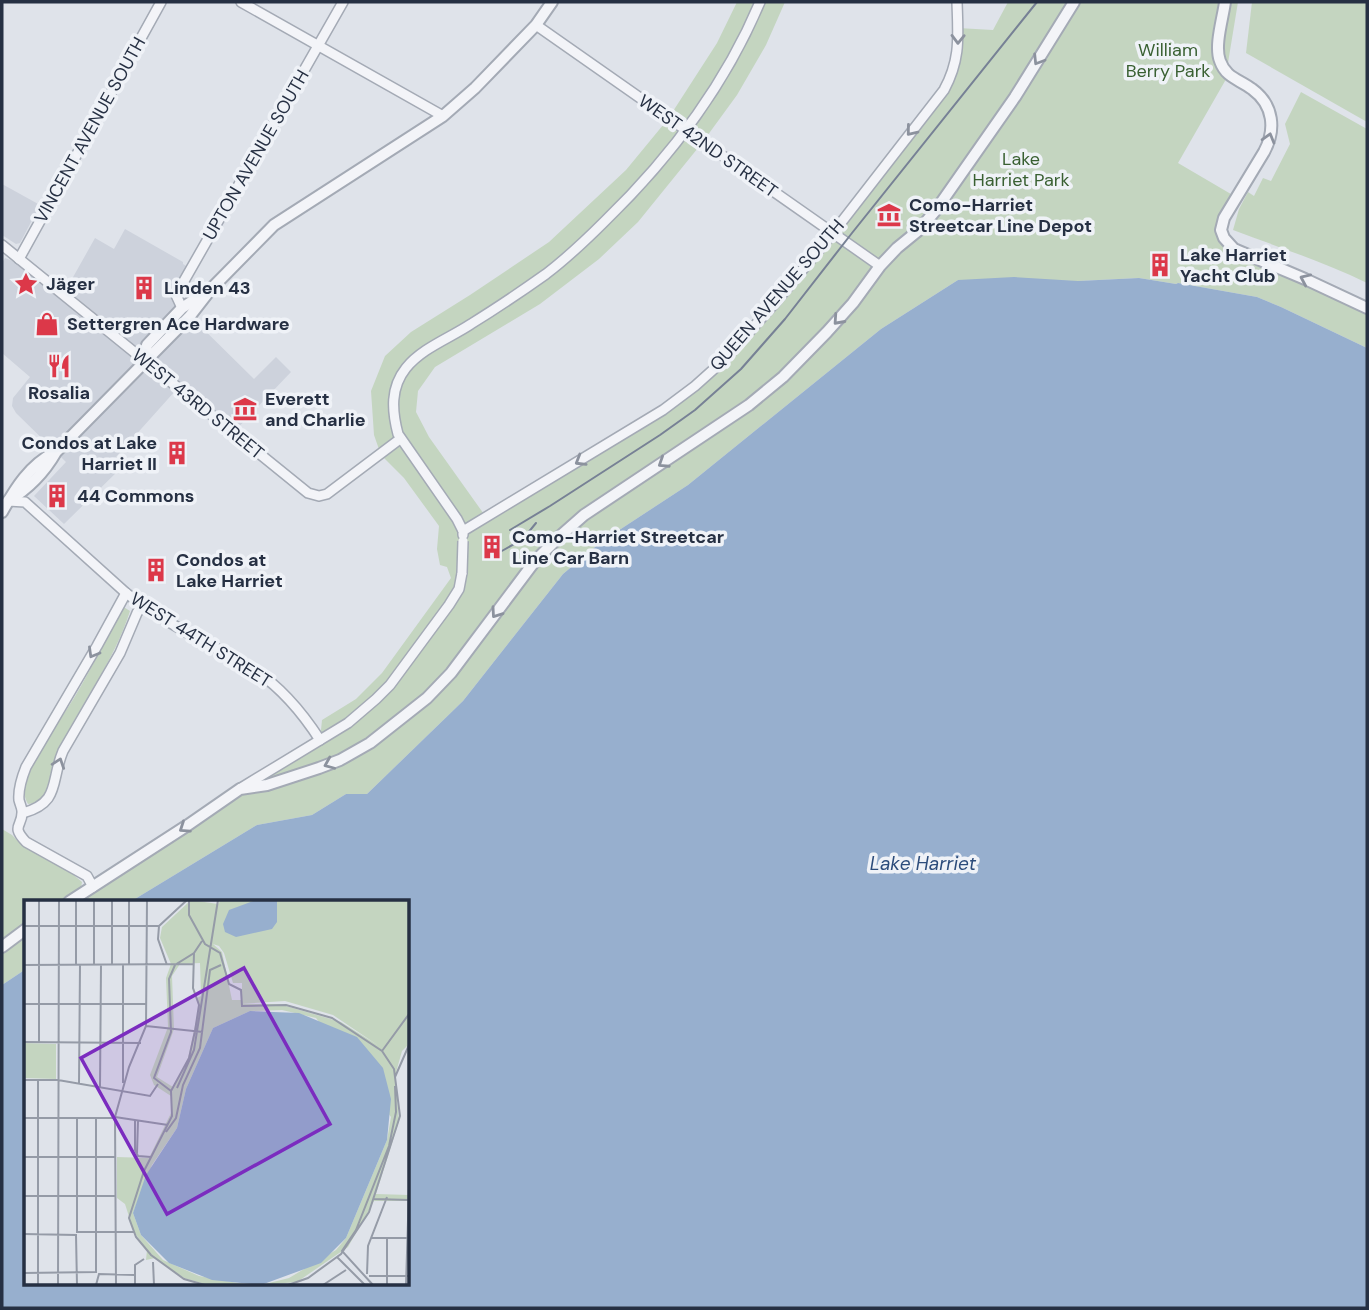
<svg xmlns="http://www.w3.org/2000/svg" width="1369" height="1310" font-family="'DM Sans',sans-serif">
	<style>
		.built { fill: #cdd2dc }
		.green { fill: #c4d5c0 }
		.water { fill: #97afce }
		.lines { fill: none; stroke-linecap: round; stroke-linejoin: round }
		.minor-casing { stroke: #a4aab5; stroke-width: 12 }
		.tertiary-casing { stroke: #a4aab5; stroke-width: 14 }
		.minor { stroke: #f3f4f8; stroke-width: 9 }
		.tertiary { stroke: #f3f4f8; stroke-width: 10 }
		.tram { stroke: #778195; stroke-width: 2 }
		.minor-bridge-casing { stroke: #a4aab5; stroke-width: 12; stroke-linecap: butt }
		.minor-bridge { stroke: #f3f4f8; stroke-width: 9 }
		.oneway { stroke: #8c929e }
		.labels { text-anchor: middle; stroke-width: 7; stroke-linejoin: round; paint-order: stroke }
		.park-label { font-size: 18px; fill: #396032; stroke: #eff2f7 }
		.street-label { font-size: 18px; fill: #263043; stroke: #eff2f7 }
		.poi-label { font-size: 18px; font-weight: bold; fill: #263043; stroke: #eff2f7; text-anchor: start }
		.water-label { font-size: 19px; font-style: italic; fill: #2c4c7b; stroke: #eff2f7 }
		.inset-road { fill: none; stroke: #959ba7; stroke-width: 2 }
		.view { fill: #7b2cbf; fill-opacity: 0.15; stroke: #7b2cbf; stroke-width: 3.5 }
		.inset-edge { fill: none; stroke: #263043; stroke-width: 3.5 }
	</style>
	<rect width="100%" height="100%" fill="#dfe3ea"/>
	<g class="built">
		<path d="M2,184L40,205L20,243L16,244L2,235Z"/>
		<path d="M125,229L183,262V264L191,269L176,295L182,308L254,379L276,357L291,372L231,435L176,390L116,457L124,465L64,524L34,496L66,462L16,413L12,406L13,398L30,377L2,353V263L5,258L67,282L69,278L72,279L95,238L114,249Z"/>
	</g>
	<g class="green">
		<path d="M737,2H785L766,45L737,95L702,143L638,222L599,259L540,304L435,367L418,391L416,412L429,437L486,517L663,410L751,331L952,76L958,28L993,30L1008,2H1238L1225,81L1178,163L1236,197L1224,218L1227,243L1367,308V348L1281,307L1257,297L1178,283L1176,284L1139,278L1078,281L958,280L881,329L688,485L601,542L563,574L463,701L367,794H346L312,815L257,825L130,902H69L320,740L322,720L356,699L382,673L451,578L447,567L440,565L437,549L439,526L404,478L381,455L374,435L371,391L385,356L411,332L470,295L549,242L626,170L668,119L717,43Z"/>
		<path d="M1252,2H1367V122L1246,53Z"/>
		<path d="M1301,92L1367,129V283C1324,262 1278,247 1233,230L1239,209L1248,192L1254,196L1263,178L1271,181L1290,144L1285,124Z"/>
		<path d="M122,606L130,611C114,662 81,704 58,751C55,758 52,765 51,772C48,787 47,802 28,804C23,796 24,787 27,778C36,751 59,723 74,698C92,668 107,637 122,606Z"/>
		<path d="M2,829L12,835L22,845L70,872L82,882C79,907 44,902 26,902V924L2,942Z"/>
		<path d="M26,929V969L2,985V947Z"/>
	</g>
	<path class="water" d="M1014,277L1078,281L1139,278L1176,284L1178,283L1257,297L1281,307L1367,348V1308H2V985L26,969V1284H408V902H130L257,825L312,815L346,794H367L463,701L563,574L601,542L688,485L881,329L958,280Z"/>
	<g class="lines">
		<g class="minor-casing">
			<g id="minor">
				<path d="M241,2L443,116"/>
				<path d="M536,25L880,266"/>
				<path d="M2,245L308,493L319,496L327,494L400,439"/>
				<path d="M19,259L161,2"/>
				<path d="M182,308L176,295L343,2"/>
				<path d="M8,501L25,502L126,593C152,613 181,630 210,645C225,653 239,659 253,669C281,687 302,712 320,740"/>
				<path d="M463,531L663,410L695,386L724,360L775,303L833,233L944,90C961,59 958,36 957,2"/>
				<path d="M463,535V531L457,519L398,434C392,411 390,388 406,368C422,348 450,338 471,324C497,308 522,291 546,274C567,258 587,239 605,221C670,158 725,85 760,2"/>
				<path d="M241,788L348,723L376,699L390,685L449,605L459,589L462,573"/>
				<path d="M23,813C61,802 50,782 63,751L120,653L137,613L142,605"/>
				<path d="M93,887L87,876L26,842C10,825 23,827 22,811C22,808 20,804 19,800C18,789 22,777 26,767L97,646L126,593"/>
			</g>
		</g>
		<g class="tertiary-casing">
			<g id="tertiary">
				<path d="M1225,2C1223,18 1214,46 1220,61C1226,78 1239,79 1252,89C1274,105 1276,130 1264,152L1224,218L1221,230L1224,238L1234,249L1305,279L1367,308"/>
				<path d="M144,360L147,345L182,308L203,294"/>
				<path d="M8,501C28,489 44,473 56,452L190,316L211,289L274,225L443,116L475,88L536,25L552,2"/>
				<path d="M2,512C16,487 29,466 55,452"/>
				<path d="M69,902L188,825L240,789L267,785L319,768L340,760L370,743L427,698L451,673L535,561L559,537L584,515L749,405L783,377L827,332L853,303L880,266L897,248L919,230L936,210L1015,97L1074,2"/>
				<path d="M2,947L26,929"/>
			</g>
		</g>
		<use href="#minor" class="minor"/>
		<use href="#tertiary" class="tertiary"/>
		<g class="tram">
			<path d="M510,530L550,506L660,435L695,410L741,369L785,319L852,233L1037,2"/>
			<path d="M500,552L523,539L536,523"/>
		</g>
		<g class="minor-bridge-casing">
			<path id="minor-bridge" d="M462,573L463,541"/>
		</g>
		<use href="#minor-bridge" class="minor-bridge"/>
	</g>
	<defs><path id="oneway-chevron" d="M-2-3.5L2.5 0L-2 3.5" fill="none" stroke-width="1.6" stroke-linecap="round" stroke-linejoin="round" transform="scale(1.75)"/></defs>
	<g class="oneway">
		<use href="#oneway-chevron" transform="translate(958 39) rotate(91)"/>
		<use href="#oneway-chevron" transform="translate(1038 60) rotate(122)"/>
		<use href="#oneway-chevron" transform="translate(911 131) rotate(129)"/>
		<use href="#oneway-chevron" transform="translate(1269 138) rotate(-74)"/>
		<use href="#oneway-chevron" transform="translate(1305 279) rotate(-156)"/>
		<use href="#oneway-chevron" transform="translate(838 320) rotate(132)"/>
		<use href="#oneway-chevron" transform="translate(580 461) rotate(149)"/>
		<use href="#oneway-chevron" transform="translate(663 463) rotate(147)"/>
		<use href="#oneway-chevron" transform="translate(496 613) rotate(125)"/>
		<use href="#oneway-chevron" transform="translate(93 653) rotate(120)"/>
		<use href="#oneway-chevron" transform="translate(59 763) rotate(-71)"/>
		<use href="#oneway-chevron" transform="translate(329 764) rotate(157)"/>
		<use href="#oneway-chevron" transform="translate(184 828) rotate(146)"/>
	</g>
	<defs>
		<g id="museum-bare" transform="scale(1.89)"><path d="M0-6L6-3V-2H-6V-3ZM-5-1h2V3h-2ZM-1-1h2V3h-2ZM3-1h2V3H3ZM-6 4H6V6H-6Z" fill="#dc3849" stroke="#eff2f7" stroke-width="2.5" paint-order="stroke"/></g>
		<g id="building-bare" transform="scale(1.89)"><path d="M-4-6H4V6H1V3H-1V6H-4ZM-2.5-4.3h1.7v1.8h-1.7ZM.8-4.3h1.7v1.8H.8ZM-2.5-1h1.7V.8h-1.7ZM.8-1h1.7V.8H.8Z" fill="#dc3849" stroke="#eff2f7" stroke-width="2.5" paint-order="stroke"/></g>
		<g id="sight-bare" transform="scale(1.89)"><path d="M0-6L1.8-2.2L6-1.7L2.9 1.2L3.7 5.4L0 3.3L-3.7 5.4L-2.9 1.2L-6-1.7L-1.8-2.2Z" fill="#dc3849" stroke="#eff2f7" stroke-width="2.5" paint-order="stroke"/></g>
		<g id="shop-bare" transform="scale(1.89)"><path d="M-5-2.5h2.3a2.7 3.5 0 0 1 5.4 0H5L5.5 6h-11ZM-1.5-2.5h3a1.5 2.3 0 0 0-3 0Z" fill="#dc3849" stroke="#eff2f7" stroke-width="2.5" paint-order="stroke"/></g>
		<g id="restaurant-bare" transform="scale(1.89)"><path d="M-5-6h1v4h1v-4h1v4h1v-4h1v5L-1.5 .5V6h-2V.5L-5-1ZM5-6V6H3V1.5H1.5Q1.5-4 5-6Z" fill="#dc3849" stroke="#eff2f7" stroke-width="2.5" paint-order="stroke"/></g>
	</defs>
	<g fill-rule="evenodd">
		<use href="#museum-bare" x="889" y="215"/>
		<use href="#building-bare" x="1160" y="265"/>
		<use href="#sight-bare" x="26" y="284"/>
		<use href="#building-bare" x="144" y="288"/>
		<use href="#shop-bare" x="47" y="324"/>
		<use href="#restaurant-bare" x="59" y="366"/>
		<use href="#museum-bare" x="245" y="409"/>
		<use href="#building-bare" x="177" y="453"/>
		<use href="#building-bare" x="57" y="496"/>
		<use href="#building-bare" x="492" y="547"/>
		<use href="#building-bare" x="156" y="570"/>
	</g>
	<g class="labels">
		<g class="park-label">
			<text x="1168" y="56">William<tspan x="1168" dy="21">Berry Park</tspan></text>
			<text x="1021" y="165">Lake<tspan x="1021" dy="21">Harriet Park</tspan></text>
		</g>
		<g class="street-label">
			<text transform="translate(90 130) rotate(-61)" y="6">VINCENT AVENUE SOUTH</text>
			<text transform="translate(708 146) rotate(35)" y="6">WEST 42ND STREET</text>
			<text transform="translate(256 155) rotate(-60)" y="6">UPTON AVENUE SOUTH</text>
			<text transform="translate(777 295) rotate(-49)" y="6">QUEEN AVENUE SOUTH</text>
			<text transform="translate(198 404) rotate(39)" y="6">WEST 43RD STREET</text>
			<text transform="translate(201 640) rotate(32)" y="6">WEST 44TH STREET</text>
		</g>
		<g class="poi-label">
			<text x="909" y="211">Como-Harriet<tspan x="909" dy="21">Streetcar Line Depot</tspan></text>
			<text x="1180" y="261">Lake Harriet<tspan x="1180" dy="21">Yacht Club</tspan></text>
			<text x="46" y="290">Jäger</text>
			<text x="164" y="294">Linden 43</text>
			<text x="67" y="330">Settergren Ace Hardware</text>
			<text x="59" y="399" text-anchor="middle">Rosalia</text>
			<text x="265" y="405">Everett<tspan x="265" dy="21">and Charlie</tspan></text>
			<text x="157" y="449" text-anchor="end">Condos at Lake<tspan x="157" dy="21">Harriet II</tspan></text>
			<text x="77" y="502">44 Commons</text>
			<text x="512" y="543">Como-Harriet Streetcar<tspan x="512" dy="21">Line Car Barn</tspan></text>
			<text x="176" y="566">Condos at<tspan x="176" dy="21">Lake Harriet</tspan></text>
		</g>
		<g class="water-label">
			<text x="923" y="870">Lake Harriet</text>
		</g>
	</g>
	<g transform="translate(24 900)">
		<rect width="385" height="385" fill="#dfe3ea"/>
		<path d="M167,0L194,4L197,0H385V144L378,151L371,176L375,221L352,294L385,295V301H350L324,347L273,382L237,385L265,378L312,350L322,338L363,240L367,217L292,118L258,110L226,111L189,128L162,189L153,228L128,265L109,313L117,335L139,360L175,376L225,385H184L160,378L131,358L122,360L123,350L110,332L101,304L93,298V257L125,258L147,213V196L130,185L126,175L144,127L142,78L147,64L136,38L138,27ZM189,44L195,46L200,53L209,83H218V100H208L198,52ZM176,63L177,96L173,98L175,107L163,163L149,187L133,177L150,129L148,76L156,64ZM261,101L309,115L355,146L317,122L255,104H217ZM0,143L32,144V179L0,178Z" fill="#c4d5c0" fill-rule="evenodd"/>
		<path d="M232,0H253V22L248,29L212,37L201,32L199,24L205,10ZM226,111L275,113L333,137L359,168L367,199L363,240L322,338L297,363L237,385L188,380L145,363L117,335L109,313L122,275L153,228L162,189L189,128Z" fill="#97afce"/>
		<path class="inset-road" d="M88,0V65M165,0V15L181,44L196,53L205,84L217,90L218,106L262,105L308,118L358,151L370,169L376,216L345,312L317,354L284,378L264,385M0,26H135M0,65L169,64M52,65V0M70,65V0M99,65V183M105,65V0M143,65L134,39L135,26L163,0M0,104H122M122,126L179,132M0,142L117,143M15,142V0M358,151L385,114M371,177L385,145M0,180H34L126,196L134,184M55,184L56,65M76,188L77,65M153,188L170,150L194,0M147,191L148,216L120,271L105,318L112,337L127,355L160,379L181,385M147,191L130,178L147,132L145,79L151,65L170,53L178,41M147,191L165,158L171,131L175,105L169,88L170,53M91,217L144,225M0,218H91M53,218V332H110M111,220V250L114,256L127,257M142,232L152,218L159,185L176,148L186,70L197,65M113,253L114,221M0,257H91M0,296H91M350,299L385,300M0,334L52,335L53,385M347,338H385M363,338V385M313,357L341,385M129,362L130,385M0,373L72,372V218M343,374L344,346L363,297M345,376H385M14,385V180M34,385L35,0M72,385L75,374L111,375M92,385L91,217L105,167L122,126L123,0M111,385V365L120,359M299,385L322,370M349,385L318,351L332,330L365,246L372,212L371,186M382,385L385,288"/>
		<path class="view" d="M220,68L306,224L143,314L57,158Z"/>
		<rect width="385" height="385" class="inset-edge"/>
	</g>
	<rect width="1369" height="1310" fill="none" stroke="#263043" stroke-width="7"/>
</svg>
